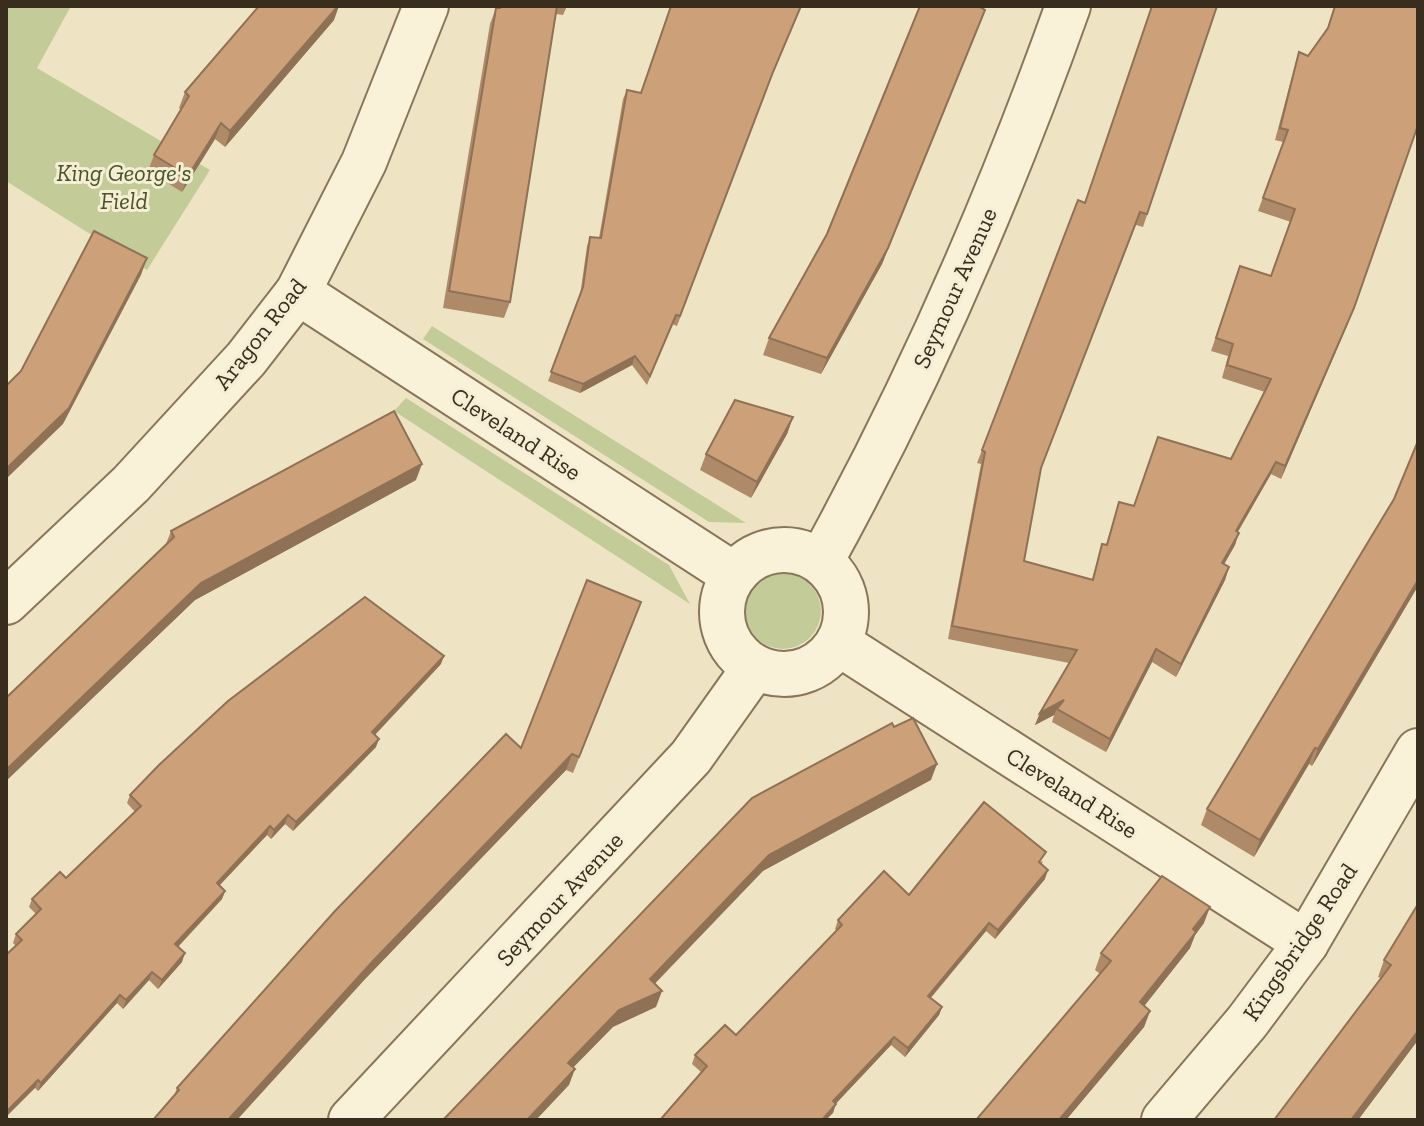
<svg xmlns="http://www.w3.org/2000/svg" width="1424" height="1126" font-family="'Zilla Slab',serif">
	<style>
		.green { fill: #c3cc98 }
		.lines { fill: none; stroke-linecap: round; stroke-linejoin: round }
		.minor-casing { stroke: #89765a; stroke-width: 48 }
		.minor { stroke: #f9f1d8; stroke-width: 44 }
		.wall { fill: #af8a69 }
		.shaded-wall { fill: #8f7155 }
		.building { fill: #cca17a; stroke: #8f7155; stroke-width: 2 }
		.labels { text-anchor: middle; stroke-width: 6; stroke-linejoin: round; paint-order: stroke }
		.park-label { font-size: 24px; font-style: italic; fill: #465525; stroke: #f6eed4 }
		.street-label { font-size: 24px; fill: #392d1e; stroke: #f6eed4 }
	</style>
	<rect width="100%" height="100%" fill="#eee4c4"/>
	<g class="green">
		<path d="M6,6H71L37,68L210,170L147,270L6,181Z"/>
		<path d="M432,326L746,523L709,522L423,339Z"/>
		<path d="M406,398L669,565L690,604L394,411Z"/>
		<circle cx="783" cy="611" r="38"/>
	</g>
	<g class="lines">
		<g class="minor-casing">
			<g id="minor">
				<path d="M298,292L734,575"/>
				<circle cx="784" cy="612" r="62"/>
				<path d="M821,561C919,383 1000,197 1068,6"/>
				<path d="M6,602L131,484L246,359L298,292L364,162L426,6"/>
				<path d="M838,643L1306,943"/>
				<path d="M351,1120L691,757L755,667"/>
				<path d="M1164,1120L1247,1022L1306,943L1418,751"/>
			</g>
		</g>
		<use href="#minor" class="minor"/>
	</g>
	<g class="wall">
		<path d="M501,6H567L563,15L556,14L510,302L504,318L443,308L490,24L496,8H500Z"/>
		<path d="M1217,6L1143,227L1136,225L1041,469L1024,561L1092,579L1102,544L1106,545L1119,502L1134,506L1231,459L1265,392L1222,378L1228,356L1211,351L1240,266L1271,276L1291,222L1258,211L1283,142L1275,140L1295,65L1299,52L1349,321L1281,479L1271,474L1238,532L1235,545L1224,564L1229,567L1225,580L1176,677L1152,662L1106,752L1052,722L1054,715L1035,725L1040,713L1069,663L948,639L981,464L977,463L1078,200L1085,203Z"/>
		<path d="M334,20L225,147L215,139L182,192L148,171L154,155L181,110L179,108L185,92Z"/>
		<path d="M979,26L882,264L821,374L763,355L769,338Z"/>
		<path d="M769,81L677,326L672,324L647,385L632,365L580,393L548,381L580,296L587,246L590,237L599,238L623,99L627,90L641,93Z"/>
		<path d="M793,417L787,434L751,498L700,470L706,454Z"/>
		<path d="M416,480L195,600L6,781V698L166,544L171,531Z"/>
		<path d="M1418,586L1312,766L1309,764L1254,857L1201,825L1207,809Z"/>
		<path d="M635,618L573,773L566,770L367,977L174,1096L177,1088L521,748Z"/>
		<path d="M441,664L375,735L376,747L350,774L293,831L285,824L271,839L267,835L220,885L225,891L222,899L178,947L182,962L158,989L149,980L123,1009L117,1003L38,1091L35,1088L16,946L13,943L16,934L36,914L29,907L32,899L66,878L135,812L127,803L130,795Z"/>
		<path d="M1043,861L1041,864L1045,879L995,939L986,931L931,998L942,1007L939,1015L905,1057L891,1045L835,1104L833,1113L701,1072L692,1064L695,1055L736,1035L837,931L835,929L838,920L909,895Z"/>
		<path d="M1418,904V1040L1358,1120H1274L1381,978L1378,977L1384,960Z"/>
		<path d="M1204,923L1195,935L1190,948L1144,1006L1150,1011L1144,1027L1066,1120H976L1100,974L1095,970L1101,953Z"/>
	</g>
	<g class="shaded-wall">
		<path d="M338,6H339L334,20L225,147L230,131Z"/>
		<path d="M985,10L882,264L821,374L827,358Z"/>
		<path d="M221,123L215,139L182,192L188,176Z"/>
		<path d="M147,258L141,275L63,424L6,479V469Z"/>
		<path d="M1354,308L1349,321L1281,479L1285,466Z"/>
		<path d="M635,356L632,365L580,393L583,384Z"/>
		<path d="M793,417L787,434L751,498L757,482Z"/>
		<path d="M1276,462L1271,474L1231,543L1236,531Z"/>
		<path d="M422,464L416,480L195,600L6,781V770L201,583Z"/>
		<path d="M1239,533L1235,545L1218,575L1222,563Z"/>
		<path d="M1229,567L1225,580L1176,677L1181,664Z"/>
		<path d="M1418,580V586L1312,766L1318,749Z"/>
		<path d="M1156,649L1152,662L1106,752L1110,739Z"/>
		<path d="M444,656L441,664L369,741L372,732Z"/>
		<path d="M1064,700L1057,709L1054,715L1035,725L1040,713Z"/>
		<path d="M379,739L376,747L293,831L296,822Z"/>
		<path d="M1315,748L1309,764L1254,857L1260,840Z"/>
		<path d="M572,754L566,770L367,977L237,1120H228L373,961Z"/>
		<path d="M937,764L931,780L763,871L644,995L650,979L769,855Z"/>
		<path d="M288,815L285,824L271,839L274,830Z"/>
		<path d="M270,826L267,835L214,891L217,883Z"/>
		<path d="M1048,870L1045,879L995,939L998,930Z"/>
		<path d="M225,891L222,899L172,953L175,944Z"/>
		<path d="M1210,907L1204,923L1195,935L1190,948L1134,1019L1140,1002Z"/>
		<path d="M989,923L986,931L925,1004L928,996Z"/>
		<path d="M185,953L182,962L158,989L162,980Z"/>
		<path d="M152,972L149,980L123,1009L126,1000Z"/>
		<path d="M662,991L656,1007L613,1027L562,1079L568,1063L619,1010Z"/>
		<path d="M120,995L117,1003L38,1091L41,1083Z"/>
		<path d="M942,1007L939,1015L905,1057L908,1048Z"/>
		<path d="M1150,1011L1144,1027L1066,1120H1059Z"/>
		<path d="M1418,1031V1040L1358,1120H1351Z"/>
		<path d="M894,1037L891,1045L830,1110L833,1101Z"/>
		<path d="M575,1069L569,1085L536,1120H527Z"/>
		<path d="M38,1080L35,1088L6,1117V1112Z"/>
		<path d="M836,1104L833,1113L826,1120H822Z"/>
	</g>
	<g class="building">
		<path d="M259,6H338L230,131L221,123L188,176L154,155L189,96L185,92Z"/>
		<path d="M501,6H557L510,302L449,291L496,8H500Z"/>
		<path d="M671,6H801L773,72L680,316L676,315L650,376L635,356L583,384L551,372L583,287L590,237L601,238L627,90L641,93Z"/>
		<path d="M920,6H978L985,10L888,248L827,358L769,338L827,234Z"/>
		<path d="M1152,6H1217L1147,214L1140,212L1041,468L1024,561L1093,580L1102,544L1107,545L1119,502L1134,506L1158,437L1231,459L1271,379L1227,365L1233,344L1216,338L1240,266L1271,276L1295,209L1263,198L1288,130L1280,128L1299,52L1308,56L1328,28L1335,6H1418V125L1354,308L1285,466L1276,462L1236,531L1239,533L1222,563L1229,567L1181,664L1156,649L1110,739L1057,709L1064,700L1040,713L1077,650L952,626L985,452L982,450L1078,200L1085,203Z"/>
		<path d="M94,231L147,258L69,408L6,469V386L21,371Z"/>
		<path d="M735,400L793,417L757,482L706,454Z"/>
		<path d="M394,411L422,464L201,583L6,770V698L174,537L171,531Z"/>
		<path d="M1418,441V580L1318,749L1315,748L1260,840L1207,809L1394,499Z"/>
		<path d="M587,580L641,602L579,757L572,754L373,961L228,1120H153L179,1090L177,1088L335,911L506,734L521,748Z"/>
		<path d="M365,597L444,656L372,732L379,739L296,822L288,815L274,830L270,826L217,883L225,891L175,944L185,953L162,980L152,972L126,1000L120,995L41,1083L38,1080L6,1112V955L22,940L16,934L41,909L32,899L60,872L66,878L141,806L130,795L159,765L228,701Z"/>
		<path d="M913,718L937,764L769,855L650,979L662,991L619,1010L568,1063L575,1069L527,1120H443L752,798L892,723L894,727Z"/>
		<path d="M984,802L1046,852L1039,862L1048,870L998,930L989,923L928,996L942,1007L908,1048L894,1037L833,1101L836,1104L822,1120H660L707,1066L695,1055L725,1025L736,1035L842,925L838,920L884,871L909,895Z"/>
		<path d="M1162,876L1210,907L1193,929L1196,932L1140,1002L1150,1011L1059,1120H976L1111,961L1101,953Z"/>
		<path d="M1418,904V1031L1351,1120H1274L1391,965L1384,960Z"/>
	</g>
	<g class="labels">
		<g class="park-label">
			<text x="124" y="181">King George's<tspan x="124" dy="28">Field</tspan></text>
		</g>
		<g class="street-label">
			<text transform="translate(955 288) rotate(-66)" y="8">Seymour Avenue</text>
			<text transform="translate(260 334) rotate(-52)" y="8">Aragon Road</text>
			<text transform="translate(516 434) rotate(33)" y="8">Cleveland Rise</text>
			<text transform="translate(1072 793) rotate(32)" y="8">Cleveland Rise</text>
			<text transform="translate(560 899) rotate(-47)" y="8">Seymour Avenue</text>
			<text transform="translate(1300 942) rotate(-56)" y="8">Kingsbridge Road</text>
		</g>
	</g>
	<rect width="1424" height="1126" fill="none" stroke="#392d1e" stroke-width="16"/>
</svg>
